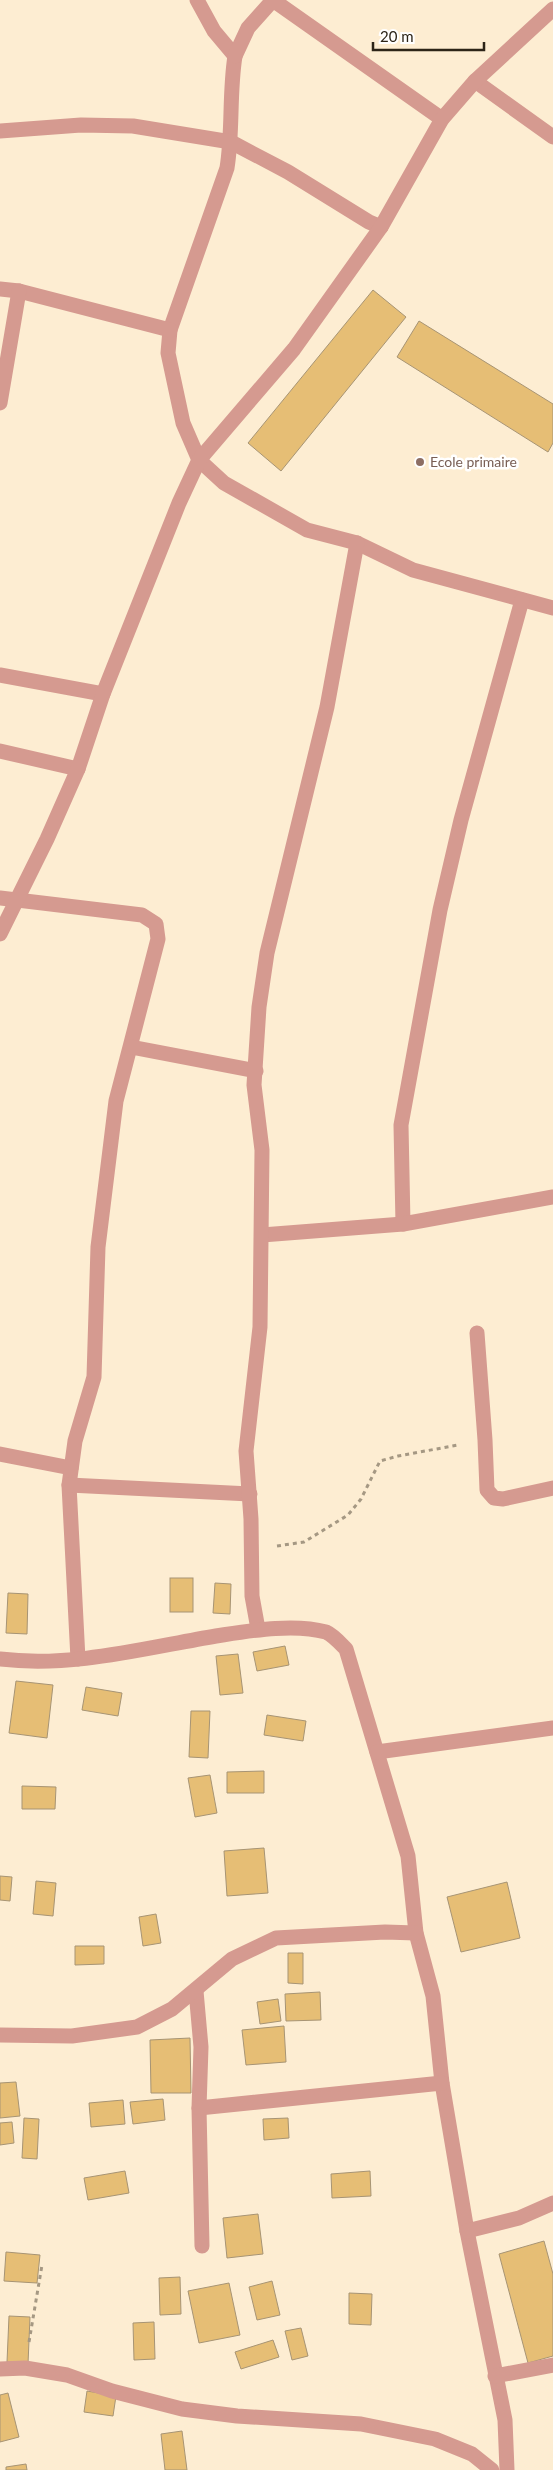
<svg xmlns="http://www.w3.org/2000/svg" width="553" height="2470" font-family="Lato,sans-serif">
	<style>
		.building { fill: #e6be75; stroke: #a79474 }
		.lines { fill: none; stroke-linecap: round; stroke-linejoin: round }
		.path { stroke: #a59883; stroke-width: 3; stroke-dasharray: 4 4; stroke-linecap: butt }
		.minor { stroke: #d59a90; stroke-width: 15 }
		.education-dot { fill: #8d6e63; stroke: #fff; stroke-width: 2 }
		.labels { text-anchor: middle; stroke-width: 5; stroke-linejoin: round; paint-order: stroke }
		.education-label { font-size: 14px; fill: #785e54; stroke: #fff; text-anchor: start }
	</style>
	<rect width="100%" height="100%" fill="#fdedd2"/>
	<g class="building">
		<path d="M373,290L406,317L281,471L248,443Z"/>
		<path d="M419,321L553,404V443L548,452L397,357Z"/>
		<rect x="170" y="1578" width="23" height="34"/>
		<path d="M215,1583L231,1584L230,1614L213,1613Z"/>
		<path d="M8,1593L28,1594L27,1634L6,1633Z"/>
		<path d="M285,1646L289,1665L257,1671L253,1652Z"/>
		<path d="M238,1654L243,1693L220,1695L216,1656Z"/>
		<path d="M16,1681L53,1685L47,1738L9,1733Z"/>
		<path d="M86,1687L122,1693L118,1716L82,1710Z"/>
		<path d="M191,1711H210L208,1758L189,1757Z"/>
		<path d="M267,1715L306,1721L303,1741L264,1735Z"/>
		<path d="M264,1771V1793H227V1772Z"/>
		<path d="M210,1775L217,1813L195,1817L188,1778Z"/>
		<path d="M22,1786L56,1787L55,1809H22Z"/>
		<path d="M264,1848L268,1893L227,1896L224,1851Z"/>
		<path d="M0,1876L12,1877L10,1901L0,1900Z"/>
		<path d="M36,1881L56,1883L53,1916L33,1914Z"/>
		<path d="M507,1882L520,1938L461,1952L447,1897Z"/>
		<path d="M156,1914L161,1943L143,1946L139,1917Z"/>
		<path d="M75,1946H104V1964L75,1965Z"/>
		<path d="M288,1953H303V1984L288,1983Z"/>
		<path d="M320,1992L321,2020L286,2021L285,1994Z"/>
		<path d="M278,1999L281,2021L260,2024L257,2002Z"/>
		<path d="M284,2026L286,2062L246,2065L242,2030Z"/>
		<path d="M190,2038L191,2093H151L150,2040Z"/>
		<path d="M16,2082L20,2116L0,2118V2083Z"/>
		<path d="M163,2099L165,2120L133,2124L130,2102Z"/>
		<path d="M123,2100L125,2124L91,2127L89,2103Z"/>
		<path d="M24,2118L39,2119L37,2159L22,2158Z"/>
		<path d="M288,2118L289,2138L264,2140L263,2119Z"/>
		<path d="M12,2122L14,2143L0,2145V2123Z"/>
		<path d="M125,2171L129,2193L88,2200L84,2178Z"/>
		<path d="M370,2171L371,2196L332,2198L331,2174Z"/>
		<path d="M258,2214L263,2254L227,2258L223,2218Z"/>
		<path d="M544,2241L553,2274V2356L528,2363L499,2254Z"/>
		<path d="M6,2252L40,2255L37,2283L4,2281Z"/>
		<path d="M180,2277L181,2314L160,2315L159,2278Z"/>
		<path d="M272,2281L280,2315L257,2320L249,2287Z"/>
		<path d="M229,2283L240,2335L199,2343L188,2291Z"/>
		<path d="M349,2293L372,2294L371,2325L349,2324Z"/>
		<path d="M9,2316L30,2317L28,2364L7,2362Z"/>
		<path d="M154,2322L155,2359L134,2360L133,2323Z"/>
		<path d="M301,2328L308,2356L292,2360L285,2331Z"/>
		<path d="M273,2340L279,2357L241,2369L235,2352Z"/>
		<path d="M87,2391L116,2396L113,2416L84,2412Z"/>
		<path d="M8,2393L19,2437L0,2442V2395Z"/>
		<path d="M182,2431L187,2470H165L161,2434Z"/>
		<path d="M26,2464L27,2470H6V2467Z"/>
	</g>
	<g class="lines">
		<g class="path">
			<path d="M277,1546L304,1542L348,1515L361,1499L380,1461L398,1456L458,1445"/>
			<path d="M29,2342L42,2265"/>
		</g>
		<g class="minor">
			<path d="M197,0L214,31L235,56C229,94 233,131 227,168L170,330L168,353L183,423L199,460L224,483L307,530L357,543L413,570L553,608"/>
			<path d="M235,56L248,28L273,0L442,119"/>
			<path d="M475,81L553,137"/>
			<path d="M0,131L81,125L133,126L231,142L288,172L369,222L381,227"/>
			<path d="M0,289L19,291L170,330"/>
			<path d="M0,403L19,291"/>
			<path d="M0,675L103,694"/>
			<path d="M0,751L78,769"/>
			<path d="M0,898L142,915L156,924L158,939L116,1101L98,1247L94,1377L75,1441L69,1485L78,1659"/>
			<path d="M0,934L47,839L78,769L103,694L179,503L199,460L294,349L381,227L442,119L475,81L553,9"/>
			<path d="M131,1047L256,1071"/>
			<path d="M403,1224L401,1125L440,910L461,820L522,600"/>
			<path d="M262,1235L403,1224L553,1197"/>
			<path d="M477,1333L485,1440L487,1490L494,1498L503,1499L553,1488"/>
			<path d="M0,1454L71,1468"/>
			<path d="M69,1485L250,1494"/>
			<path d="M258,1629L252,1596L251,1519L246,1451L260,1327L262,1150L254,1085L259,1007L267,953L327,707L357,543"/>
			<path d="M0,1659C72,1668 145,1648 216,1636C249,1631 293,1623 326,1632C333,1635 341,1644 346,1649L408,1856L416,1933L433,1996L442,2083L467,2231L505,2420L507,2470"/>
			<path d="M377,1752L553,1728"/>
			<path d="M196,1991L201,2047L199,2108L202,2246"/>
			<path d="M0,2035L72,2036L137,2027L172,2009L232,1959L276,1938L385,1932L416,1933"/>
			<path d="M199,2108L442,2083"/>
			<path d="M467,2231L519,2218L553,2203"/>
			<path d="M0,2369L25,2368L67,2375L112,2391L182,2409L237,2416L361,2424L435,2439L472,2454L492,2470"/>
			<path d="M495,2376L553,2365"/>
		</g>
	</g>
	<circle class="education-dot" cx="420" cy="462" r="5"/>
	<g class="labels">
		<g class="education-label">
			<text x="430" y="467">Ecole primaire</text>
		</g>
	</g>
	<path d="M373 42v8h111v-8" fill="none" stroke="#2c2417" stroke-width="2.5"/>
	<text x="380" y="42" font-size="15" fill="#2c2417" stroke="#ffffff" stroke-width="4" paint-order="stroke">20 m</text>
</svg>
